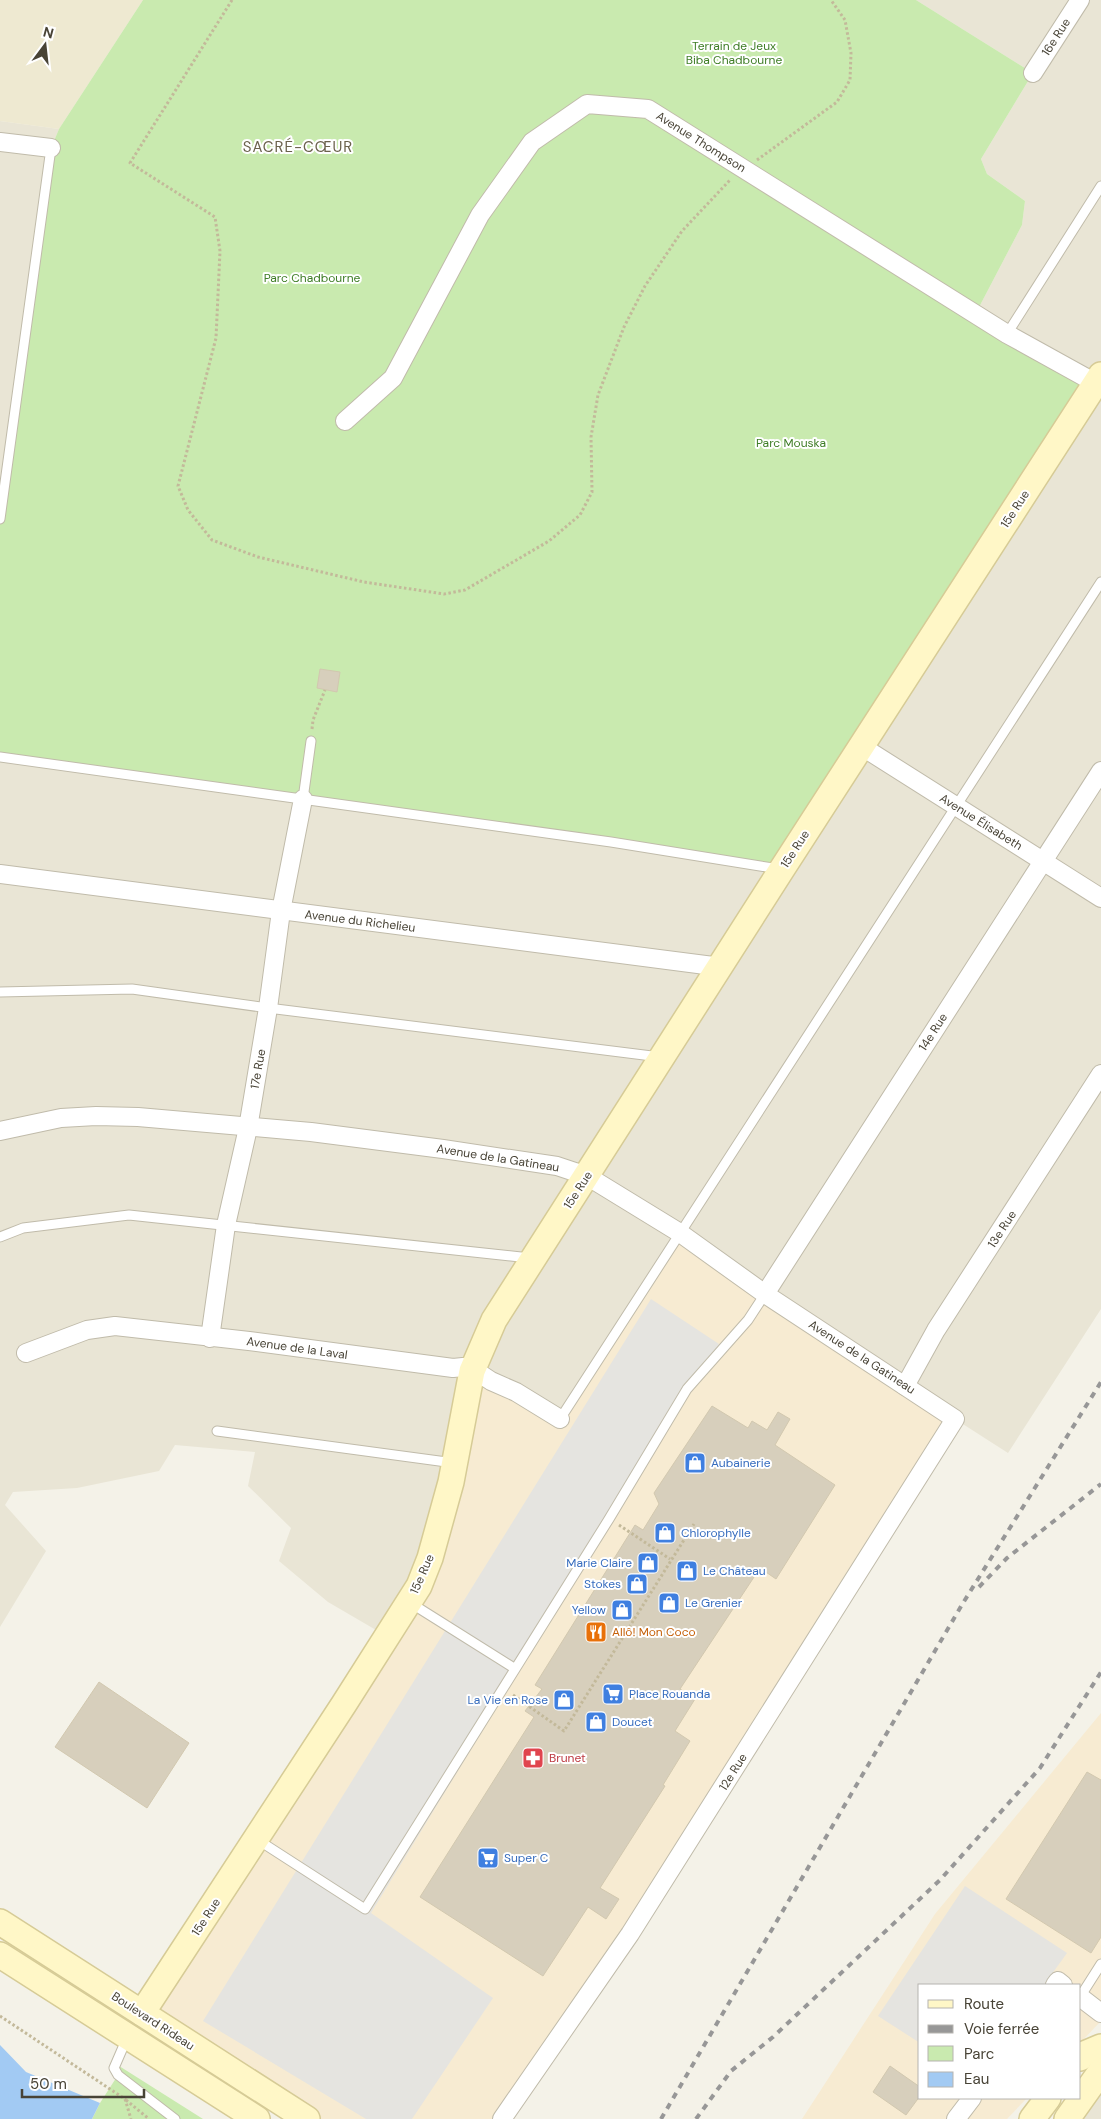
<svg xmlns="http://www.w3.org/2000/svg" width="1101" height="2119" font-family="'DM Sans',sans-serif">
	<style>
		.residential { fill: #e9e5d5 }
		.commercial { fill: #f7ebd2 }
		.education { fill: #eee9d1 }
		.green { fill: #c9eaaf }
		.parking { fill: #e5e4e0 }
		.water { fill: #a2caf3 }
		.building { fill: #d7cfbc; stroke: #d2c8af }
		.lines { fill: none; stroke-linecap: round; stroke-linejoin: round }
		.lane-casing { stroke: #c0bbaa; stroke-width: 11 }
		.street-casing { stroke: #c0bbaa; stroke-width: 20 }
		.secondary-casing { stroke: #d6cb96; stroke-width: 28 }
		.path { stroke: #c3b99a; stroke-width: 3; stroke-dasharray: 2.5 2.5; stroke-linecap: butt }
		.lane { stroke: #fff; stroke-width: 9 }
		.street { stroke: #fff; stroke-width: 18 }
		.secondary { stroke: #fff7c7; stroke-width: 25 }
		.rail { stroke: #979797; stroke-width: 4; stroke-dasharray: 6 6; stroke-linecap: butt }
		.labels { text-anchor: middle; stroke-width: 4; stroke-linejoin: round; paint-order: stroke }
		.street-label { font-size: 12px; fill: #484336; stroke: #fff }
		.park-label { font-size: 12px; fill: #3e7d26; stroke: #fff }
		.shop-label { font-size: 12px; fill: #366cbe; stroke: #fff; text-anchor: start }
		.food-label { font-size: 12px; fill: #c56008; stroke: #fff; text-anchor: start }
		.health-label { font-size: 12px; fill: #be3a42; stroke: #fff; text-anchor: start }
		.quarter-label { font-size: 15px; letter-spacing: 1px; fill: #6b624d; stroke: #fff }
	</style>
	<rect width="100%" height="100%" fill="#f4f2e8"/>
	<g class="residential">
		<path d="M916,0H1101V1309L1008,1453L955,1419H560L451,1482L388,1637L328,1602L279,1561L291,1528L248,1486L255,1452L175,1445L159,1471L77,1488L13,1492L5,1505L46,1551L0,1627V757L976,313L1022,225L1025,201L987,174L981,159L1033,73Z"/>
		<path d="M0,121L59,129L51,148L0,519Z"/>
		<path d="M1101,2084V2119H1076Z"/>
	</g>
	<g class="commercial">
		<path d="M680,1233L955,1419L502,2119H307L142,2014L419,1586L471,1378L560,1419Z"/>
		<path d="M1101,1713V2021L1080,2043V1985H920V2098H1027L1007,2119H802L935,1914Z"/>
	</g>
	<path class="education" d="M0,0H143L59,129L0,121Z"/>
	<g class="green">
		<path d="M143,0H916L1033,73L981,159L987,174L1025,201L1022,225L976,313L1096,383L782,869L0,757V519L51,148L59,129Z"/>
		<path d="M116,2064L203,2119H92L100,2103L118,2075Z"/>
	</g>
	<g class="parking">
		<path d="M651,1299L719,1344L371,1913L493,1998L412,2119H366L203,2021Z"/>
		<path d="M965,1886L1067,1953L1044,1985H920V2043L878,2016Z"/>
	</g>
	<path class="water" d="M0,2045L26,2072L100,2103L92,2119H0Z"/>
	<g class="building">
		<path d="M320,669L340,672L337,692L317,688Z"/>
		<path d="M712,1406L748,1428L752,1421L767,1430L778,1412L790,1419L775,1445L835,1485L776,1579L760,1568L680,1689L695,1699L675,1731L690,1741L663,1785L665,1786L600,1888L619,1899L606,1919L588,1907L543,1976L420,1897L534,1717L525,1711L542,1689L535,1685L635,1525L643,1530L659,1504L654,1493Z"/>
		<path d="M99,1682L189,1743L147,1808L55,1747Z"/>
		<path d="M1087,1772L1101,1780V1937L1091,1953L1006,1899Z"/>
		<path d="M890,2066L920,2087V2096L906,2115L873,2092Z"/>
	</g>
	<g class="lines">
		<g class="lane-casing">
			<g id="lane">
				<path d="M1007,334L1101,186"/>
				<path d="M0,519L51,148"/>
				<path d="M0,757L611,842L779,869"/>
				<path d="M303,799L311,741"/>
				<path d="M0,992L132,989L268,1008L660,1057"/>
				<path d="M0,1237L23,1228L129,1215L530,1258"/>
				<path d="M560,1419L1101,582"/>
				<path d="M217,1431L454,1463"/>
				<path d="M409,1602L514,1668"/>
				<path d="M258,1840L365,1909L609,1519L687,1389L748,1320L765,1294"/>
				<path d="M1080,1997L1101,1964"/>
				<path d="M127,2038L114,2068L118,2075L175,2119"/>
			</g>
		</g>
		<g class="street-casing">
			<g id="street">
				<path d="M1033,73L1080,0"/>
				<path d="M0,142L51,148"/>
				<path d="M345,421L393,378L480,215L532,142L587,104L648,109L1007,334L1101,386"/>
				<path d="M861,746L1101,898"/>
				<path d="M0,874L721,967"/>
				<path d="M0,1131L61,1118L96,1116L138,1117L311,1132L443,1149L557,1166L587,1176L680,1233L765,1294L955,1419L630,1934L502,2119"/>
				<path d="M765,1294L1101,771"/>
				<path d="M210,1338L226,1225L248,1128L268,1008L281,911L303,799"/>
				<path d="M26,1353L87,1330L115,1326L249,1341L453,1368L463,1367L482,1375L491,1381L516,1392L560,1419"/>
				<path d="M905,1386L936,1330L1101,1074"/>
				<path d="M1055,1985L1058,1981L1063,1985"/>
				<path d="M1080,1997L1101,2013"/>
				<path d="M956,2119L972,2098"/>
			</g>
		</g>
		<g class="secondary-casing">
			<g id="secondary">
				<path d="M0,1922L307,2119"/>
				<path d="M0,1955L257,2119"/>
				<path d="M142,2013L344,1704L419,1586L430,1558L451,1482L472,1371L494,1320L782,869L1101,375"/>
				<path d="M1080,2058L1082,2055L1101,2047"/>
				<path d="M1032,2119L1048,2098"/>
				<path d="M1067,2119L1101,2071"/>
			</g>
		</g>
		<g class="path">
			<path d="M232,0L130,163L215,217L220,251L216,338L178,486L188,510L212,540L258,557L364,582L444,594L465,590L549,541L580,515L592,492L591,437L598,395L624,327L645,286L682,231L730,180"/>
			<path d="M757,160L837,102L850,80L851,53L845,20L831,0"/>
			<path d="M312,729L313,720L325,690"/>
			<path d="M619,1525L670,1559"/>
			<path d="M513,1695L564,1731L694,1524"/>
			<path d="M0,2016L125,2099L131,2119"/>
			<path d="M126,2100L149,2119"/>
		</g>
		<use href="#lane" class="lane"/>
		<use href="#street" class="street"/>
		<use href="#secondary" class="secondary"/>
		<g class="rail">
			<path d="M979,1587L1007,1558L1101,1484"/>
			<path d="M661,2119L963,1603L1101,1382"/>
			<path d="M696,2119L731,2071L773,2037L940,1880L1040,1768L1101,1672"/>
		</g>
	</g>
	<defs>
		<g id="shop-square" transform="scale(1.125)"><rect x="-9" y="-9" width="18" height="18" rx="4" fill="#3f7fe0" stroke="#fff"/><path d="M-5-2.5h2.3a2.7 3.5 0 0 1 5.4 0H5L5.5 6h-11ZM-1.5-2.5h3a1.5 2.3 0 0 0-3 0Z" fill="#fff"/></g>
		<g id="restaurant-square" transform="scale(1.125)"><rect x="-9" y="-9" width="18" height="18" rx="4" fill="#e8710a" stroke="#fff"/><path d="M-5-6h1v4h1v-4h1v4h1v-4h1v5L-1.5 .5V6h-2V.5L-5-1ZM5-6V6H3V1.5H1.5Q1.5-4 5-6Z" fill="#fff"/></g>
		<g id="supermarket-square" transform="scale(1.125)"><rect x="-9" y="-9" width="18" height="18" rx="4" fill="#3f7fe0" stroke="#fff"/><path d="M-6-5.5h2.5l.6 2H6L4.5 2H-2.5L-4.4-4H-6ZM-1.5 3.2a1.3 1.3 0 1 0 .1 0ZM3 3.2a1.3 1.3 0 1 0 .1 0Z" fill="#fff"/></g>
		<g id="pharmacy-square" transform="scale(1.125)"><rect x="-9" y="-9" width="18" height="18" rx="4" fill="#e0444e" stroke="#fff"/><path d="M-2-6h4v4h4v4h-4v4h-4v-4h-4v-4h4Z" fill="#fff"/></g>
	</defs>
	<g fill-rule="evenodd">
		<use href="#shop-square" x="695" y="1463"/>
		<use href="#shop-square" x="665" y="1533"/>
		<use href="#shop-square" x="648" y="1563"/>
		<use href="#shop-square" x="687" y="1571"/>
		<use href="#shop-square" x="637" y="1584"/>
		<use href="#shop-square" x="669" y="1603"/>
		<use href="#shop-square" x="622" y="1610"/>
		<use href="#restaurant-square" x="596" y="1632"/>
		<use href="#supermarket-square" x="613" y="1694"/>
		<use href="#shop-square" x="564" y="1700"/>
		<use href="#shop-square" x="596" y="1722"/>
		<use href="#pharmacy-square" x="533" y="1758"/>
		<use href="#supermarket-square" x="488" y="1858"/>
	</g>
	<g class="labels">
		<g class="street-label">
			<text transform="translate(1056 37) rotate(-57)" y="4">16e Rue</text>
			<text transform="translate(701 142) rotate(32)" y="4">Avenue Thompson</text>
			<text transform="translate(1015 509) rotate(-57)" y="4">15e Rue</text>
			<text transform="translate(981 822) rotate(32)" y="4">Avenue Élisabeth</text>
			<text transform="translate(795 849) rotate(-57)" y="4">15e Rue</text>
			<text transform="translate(360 921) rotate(7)" y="4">Avenue du Richelieu</text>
			<text transform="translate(933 1032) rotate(-57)" y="4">14e Rue</text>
			<text transform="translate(258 1069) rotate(-80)" y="4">17e Rue</text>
			<text transform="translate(498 1158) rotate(9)" y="4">Avenue de la Gatineau</text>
			<text transform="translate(578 1190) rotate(-57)" y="4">15e Rue</text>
			<text transform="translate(1002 1229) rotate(-57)" y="4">13e Rue</text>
			<text transform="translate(297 1348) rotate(8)" y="4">Avenue de la Laval</text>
			<text transform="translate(862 1357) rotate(33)" y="4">Avenue de la Gatineau</text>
			<text transform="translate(422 1574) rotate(-66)" y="4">15e Rue</text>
			<text transform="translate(733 1772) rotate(-58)" y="4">12e Rue</text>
			<text transform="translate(206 1917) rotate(-57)" y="4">15e Rue</text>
			<text transform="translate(153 2021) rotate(33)" y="4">Boulevard Rideau</text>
		</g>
		<g class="park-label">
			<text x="734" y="50">Terrain de Jeux<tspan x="734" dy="14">Biba Chadbourne</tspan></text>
			<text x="312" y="282">Parc Chadbourne</text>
			<text x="791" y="447">Parc Mouska</text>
		</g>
		<g class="shop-label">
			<text x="711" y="1467">Aubainerie</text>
			<text x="681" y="1537">Chlorophylle</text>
			<text x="632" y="1567" text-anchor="end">Marie Claire</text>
			<text x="703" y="1575">Le Château</text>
			<text x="621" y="1588" text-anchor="end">Stokes</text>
			<text x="685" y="1607">Le Grenier</text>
			<text x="606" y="1614" text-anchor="end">Yellow</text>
			<text x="629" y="1698">Place Rouanda</text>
			<text x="548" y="1704" text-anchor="end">La Vie en Rose</text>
			<text x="612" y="1726">Doucet</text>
			<text x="504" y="1862">Super C</text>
		</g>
		<g class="food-label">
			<text x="612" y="1636">Allô! Mon Coco</text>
		</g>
		<g class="health-label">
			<text x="549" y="1762">Brunet</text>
		</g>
		<g class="quarter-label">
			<text x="298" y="152">SACRÉ-CŒUR</text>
		</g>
	</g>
	<rect x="918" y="1984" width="162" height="115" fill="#ffffff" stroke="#b6b4af"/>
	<rect x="928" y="2000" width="25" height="8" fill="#fff7c7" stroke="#b6b4af"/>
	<text x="964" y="2009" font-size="15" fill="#484336">Route</text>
	<rect x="928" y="2025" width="25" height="8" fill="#979797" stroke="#b6b4af"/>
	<text x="964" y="2034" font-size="15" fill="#484336">Voie ferrée</text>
	<rect x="928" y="2046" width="25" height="15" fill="#c9eaaf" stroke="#b6b4af"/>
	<text x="964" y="2059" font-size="15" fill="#484336">Parc</text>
	<rect x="928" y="2072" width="25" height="15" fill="#a2caf3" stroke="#b6b4af"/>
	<text x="964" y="2084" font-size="15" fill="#484336">Eau</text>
	<g transform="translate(45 45) rotate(15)" stroke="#ffffff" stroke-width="4" paint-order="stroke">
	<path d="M0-4L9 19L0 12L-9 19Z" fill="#484336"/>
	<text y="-8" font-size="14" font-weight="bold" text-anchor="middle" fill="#484336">N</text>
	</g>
	<path d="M22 2089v8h122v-8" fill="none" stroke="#484336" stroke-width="2.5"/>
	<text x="30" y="2089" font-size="15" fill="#484336" stroke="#ffffff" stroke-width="4" paint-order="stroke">50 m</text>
</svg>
